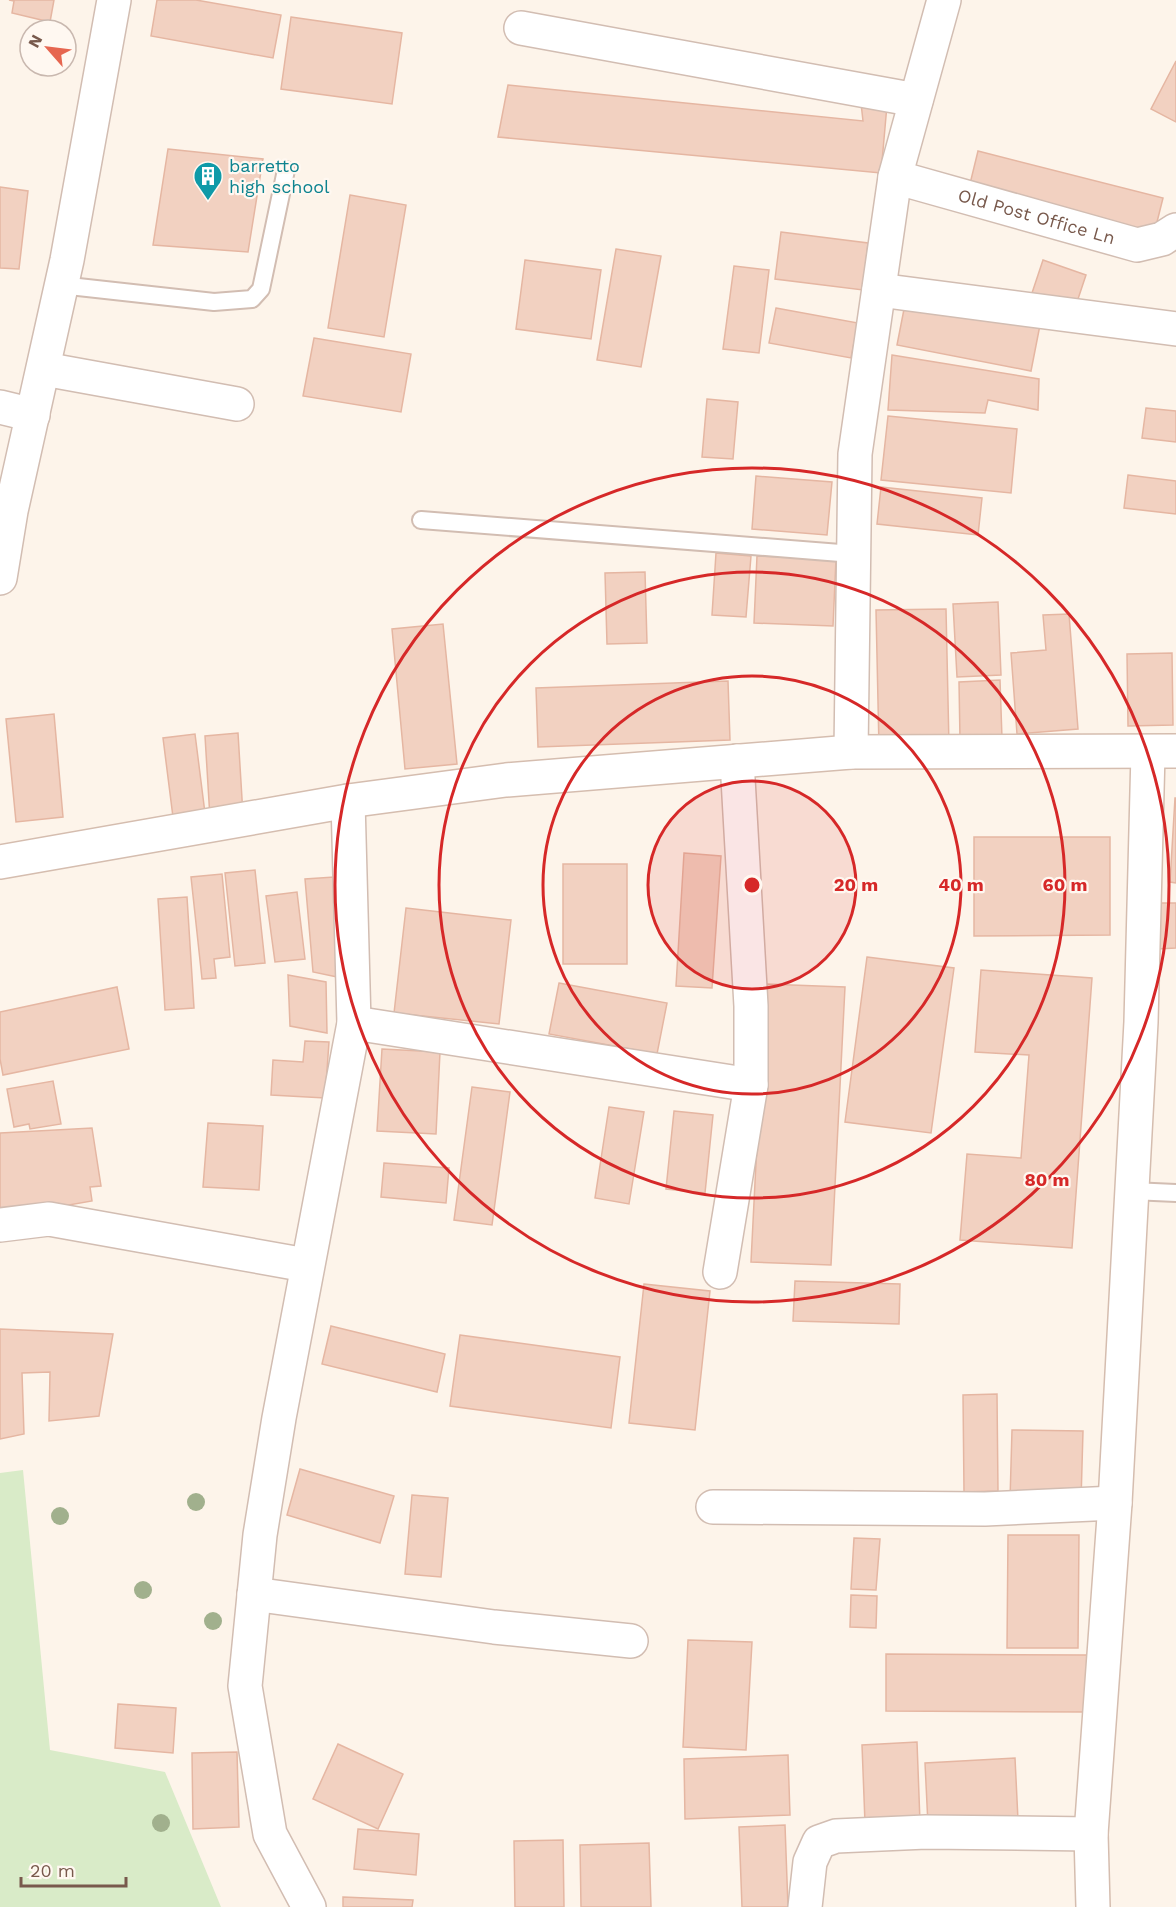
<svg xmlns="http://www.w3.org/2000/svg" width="1176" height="1907" font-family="'Work Sans',sans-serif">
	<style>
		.green { fill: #d9ebc8 }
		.building { fill: #f2d1c1; stroke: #e5b6a2; stroke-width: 1.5 }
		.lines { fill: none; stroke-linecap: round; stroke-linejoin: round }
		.lane-casing { stroke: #d2bdb2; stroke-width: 20 }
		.street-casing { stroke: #d2bdb2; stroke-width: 36 }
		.secondary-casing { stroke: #d5bdaf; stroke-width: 36 }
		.lane { stroke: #fff; stroke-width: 16 }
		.street { stroke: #fff; stroke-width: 33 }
		.secondary { stroke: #fff; stroke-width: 33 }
		.tree { fill: #a1b08d }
		.ring { fill: none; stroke: #d62828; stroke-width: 3 }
		.labels { text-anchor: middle; stroke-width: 4.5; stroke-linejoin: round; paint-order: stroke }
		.culture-label { font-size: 18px; fill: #0d838f; stroke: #fff8f1; text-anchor: start }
		.street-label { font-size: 18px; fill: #78594c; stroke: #fff8f1 }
		.centre { fill: #d62828; stroke: #fff8f1; stroke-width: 3 }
		.ring-label { font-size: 18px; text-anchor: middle; font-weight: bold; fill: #d62828; stroke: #fff8f1; stroke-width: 4.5; stroke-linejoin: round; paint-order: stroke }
	</style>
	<rect width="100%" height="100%" fill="#fdf4ea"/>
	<path class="green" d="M23,1470L50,1750L165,1772L221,1907H0V1473Z"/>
	<g class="building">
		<path d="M9,0H54L50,22L12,13L14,1Z"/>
		<path d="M157,0H196L281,15L273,58L151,36Z"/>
		<path d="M291,17L402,33L392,104L281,89Z"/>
		<path d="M1176,61V122L1151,109Z"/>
		<path d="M508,85L863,121L861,103L887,105L881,173L498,137Z"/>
		<path d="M168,149L263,159L248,252L153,245Z"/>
		<path d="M978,151L1163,198L1153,238L968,192Z"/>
		<path d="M0,187L28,191L19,269L0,268Z"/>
		<path d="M350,195L406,205L384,337L328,328Z"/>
		<path d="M781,232L868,243L863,290L775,279Z"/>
		<path d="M616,249L661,256L641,367L597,360Z"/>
		<path d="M525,260L601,270L591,339L516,329Z"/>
		<path d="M1043,260L1086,275L1074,311L1031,296Z"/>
		<path d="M734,266L769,270L759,353L723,349Z"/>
		<path d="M906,299L1040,325L1031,371L897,345Z"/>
		<path d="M776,308L858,323L851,358L769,343Z"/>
		<path d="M314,338L411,354L401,412L303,396Z"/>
		<path d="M892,355L1039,379L1038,410L988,400L985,413L888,410Z"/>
		<path d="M707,399L738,402L733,459L702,457Z"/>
		<path d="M1146,408L1176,411V442L1142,438Z"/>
		<path d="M888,416L1017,429L1011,493L881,480Z"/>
		<path d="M1128,475L1176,481V514L1124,508Z"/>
		<path d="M756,476L832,482L827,535L752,529Z"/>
		<path d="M881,487L982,498L978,535L877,524Z"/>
		<path d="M716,553L751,556L746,617L712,615Z"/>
		<path d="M757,556L836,559L833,626L754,623Z"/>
		<path d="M645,572L647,643L607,644L605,573Z"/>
		<path d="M998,602L1001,675L957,677L953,604Z"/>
		<path d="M946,609L949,746L879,748L876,610Z"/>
		<path d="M1069,614L1078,729L1017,734L1011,653L1046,650L1043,615Z"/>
		<path d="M443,624L457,764L405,769L392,629Z"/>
		<path d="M1172,653L1173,725L1128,726L1127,654Z"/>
		<path d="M1000,680L1002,738L960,739L959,682Z"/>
		<path d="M728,681L730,740L538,747L536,688Z"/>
		<path d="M54,714L63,817L16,822L6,719Z"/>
		<path d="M238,733L243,815L210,818L205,736Z"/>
		<path d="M195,734L206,821L174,825L163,738Z"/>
		<path d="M1175,798H1176V883L1170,882Z"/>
		<path d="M974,837H1110V935L974,936Z"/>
		<path d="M684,853L721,856L712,988L676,986Z"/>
		<rect x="563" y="864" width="64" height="100"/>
		<path d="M255,870L265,963L235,966L225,873Z"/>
		<path d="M222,874L230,957L214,959L216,978L202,979L191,877Z"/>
		<path d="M334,877L342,978L313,972L305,879Z"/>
		<path d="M297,892L305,959L275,962L266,896Z"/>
		<path d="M187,897L194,1008L165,1010L158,899Z"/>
		<path d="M1157,903H1176V948L1158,949Z"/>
		<path d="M406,908L511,920L499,1024L394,1013Z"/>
		<path d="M867,957L954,968L931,1133L845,1122Z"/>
		<path d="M981,970L1092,978L1072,1248L960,1240L967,1154L1021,1158L1029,1055L975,1052Z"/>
		<path d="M288,975L326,982L327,1033L290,1026Z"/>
		<path d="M559,983L667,1003L657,1054L549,1034Z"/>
		<path d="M765,984L845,987L831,1265L751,1262Z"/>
		<path d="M117,987L129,1049L3,1075L0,1059V1012Z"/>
		<path d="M305,1041L329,1042L325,1098L271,1095L273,1060L303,1062Z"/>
		<path d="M382,1049L440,1052L436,1134L377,1131Z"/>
		<path d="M53,1081L61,1124L30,1129L29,1124L14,1127L7,1089Z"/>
		<path d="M472,1087L510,1092L492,1225L454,1220Z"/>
		<path d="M609,1107L644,1112L629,1204L595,1198Z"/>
		<path d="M674,1111L713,1115L705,1193L666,1189Z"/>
		<path d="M208,1123L263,1126L259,1190L203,1187Z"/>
		<path d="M92,1128L101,1186L90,1187L92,1201L0,1217V1133Z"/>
		<path d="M384,1163L449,1168L446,1203L381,1197Z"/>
		<path d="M795,1281L900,1284L899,1324L793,1321Z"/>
		<path d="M644,1284L710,1291L695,1430L629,1423Z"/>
		<path d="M331,1326L445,1354L437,1392L322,1364Z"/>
		<path d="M0,1329L113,1334L99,1416L49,1421L50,1372L22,1373L24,1434L0,1439Z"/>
		<path d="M460,1335L620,1357L611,1428L450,1406Z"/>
		<path d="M997,1394L998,1491L964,1492L963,1395Z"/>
		<path d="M1012,1430L1083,1431L1081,1501L1010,1500Z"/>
		<path d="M300,1469L394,1496L380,1543L287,1515Z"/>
		<path d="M412,1495L448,1498L441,1577L405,1574Z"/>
		<path d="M1008,1535H1079L1078,1648H1007Z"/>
		<path d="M854,1538L880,1539L876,1590L851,1589Z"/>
		<path d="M851,1595L877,1596L876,1628L850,1627Z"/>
		<path d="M688,1640L752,1642L746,1750L683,1747Z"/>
		<path d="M886,1654L1087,1655L1086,1712L886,1711Z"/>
		<path d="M118,1704L176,1708L173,1753L115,1748Z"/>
		<path d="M917,1742L920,1822L865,1823L862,1745Z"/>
		<path d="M338,1744L403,1774L378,1829L313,1799Z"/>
		<path d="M237,1752L239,1827L193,1829L192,1753Z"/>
		<path d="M788,1755L790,1815L685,1819L684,1759Z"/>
		<path d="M1015,1758L1018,1820L928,1825L925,1763Z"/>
		<path d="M785,1825L788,1907H742L739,1827Z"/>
		<path d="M358,1829L419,1834L416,1875L354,1869Z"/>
		<path d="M563,1840L564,1907H515L514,1841Z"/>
		<path d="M649,1843L651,1907H581L580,1845Z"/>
		<path d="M343,1897L413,1900L412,1907H343Z"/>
	</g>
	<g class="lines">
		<g class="lane-casing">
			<g id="lane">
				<path d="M60,285L214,302L252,299L261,289L286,170"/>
				<path d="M421,520L853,554"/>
				<path d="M1132,1191L1176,1193"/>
			</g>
		</g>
		<g class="street-casing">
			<g id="street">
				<path d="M521,28L916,100"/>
				<path id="s1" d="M895,177L1137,245L1162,239L1176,230"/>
				<path d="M879,290L1176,329"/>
				<path d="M44,369L237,404"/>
				<path d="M0,407L33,415"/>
				<path d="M0,578L11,511L67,260L114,0"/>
				<path d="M851,752L855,454L895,177L944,0"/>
				<path d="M354,1023L751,1085"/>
				<path d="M0,1225L49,1219L306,1265"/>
				<path d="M720,1272L751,1085V1006L737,761"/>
				<path d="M713,1507L985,1509L1115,1503"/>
				<path d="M254,1594L494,1627L631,1641"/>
				<path d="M309,1907L270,1834L245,1686L260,1535L279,1418L354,1023L348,801"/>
				<path d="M805,1907L810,1862L819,1842L836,1836L926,1832L1091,1834"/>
			</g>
		</g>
		<g class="secondary-casing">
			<g id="secondary">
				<path d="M0,862L348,801L506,780L851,752L1176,751"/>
				<path d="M1093,1907L1091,1834L1115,1503L1141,1022L1148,753"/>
			</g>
		</g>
		<use href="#lane" class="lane"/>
		<use href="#street" class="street"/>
		<use href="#secondary" class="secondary"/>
	</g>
	<g class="tree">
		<circle cx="196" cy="1502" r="9"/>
		<circle cx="60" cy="1516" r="9"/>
		<circle cx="143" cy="1590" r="9"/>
		<circle cx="213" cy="1621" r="9"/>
		<circle cx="161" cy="1823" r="9"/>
	</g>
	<circle cx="752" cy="885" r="104" fill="#d62828" fill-opacity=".12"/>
	<g class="ring">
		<circle cx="752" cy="885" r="104"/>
		<circle cx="752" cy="885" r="209"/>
		<circle cx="752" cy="885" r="313"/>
		<circle cx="752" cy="885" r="417"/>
	</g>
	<defs>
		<g id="building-pin" transform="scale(1.5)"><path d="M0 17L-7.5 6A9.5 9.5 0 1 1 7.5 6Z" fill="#0f9aa8" stroke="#fff8f1"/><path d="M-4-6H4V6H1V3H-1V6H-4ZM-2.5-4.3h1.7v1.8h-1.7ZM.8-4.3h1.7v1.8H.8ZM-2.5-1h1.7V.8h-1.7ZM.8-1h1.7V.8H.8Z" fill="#fff"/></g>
	</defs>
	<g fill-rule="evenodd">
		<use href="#building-pin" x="208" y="176"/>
	</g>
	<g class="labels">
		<g class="culture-label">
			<text x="229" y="172">barretto<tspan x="229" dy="21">high school</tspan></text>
		</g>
		<g class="street-label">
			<text dy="6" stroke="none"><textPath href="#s1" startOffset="147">Old Post Office Ln</textPath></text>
		</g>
	</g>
	<circle cx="752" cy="885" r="9" class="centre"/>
	<g class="ring-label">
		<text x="856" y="891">20 m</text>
		<text x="961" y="891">40 m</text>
		<text x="1065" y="891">60 m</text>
		<text x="1047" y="1186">80 m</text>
	</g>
	<g transform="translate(48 48) rotate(298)"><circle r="28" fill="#fff8f1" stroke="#c9b8af" stroke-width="1.5"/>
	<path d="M0-4.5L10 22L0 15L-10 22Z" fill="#e66650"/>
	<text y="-9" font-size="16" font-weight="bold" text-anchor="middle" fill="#78594c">N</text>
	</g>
	<path d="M21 1877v9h105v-9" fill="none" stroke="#78594c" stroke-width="3"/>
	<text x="30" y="1877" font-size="18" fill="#78594c" stroke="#fff8f1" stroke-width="4.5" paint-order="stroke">20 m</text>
</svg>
